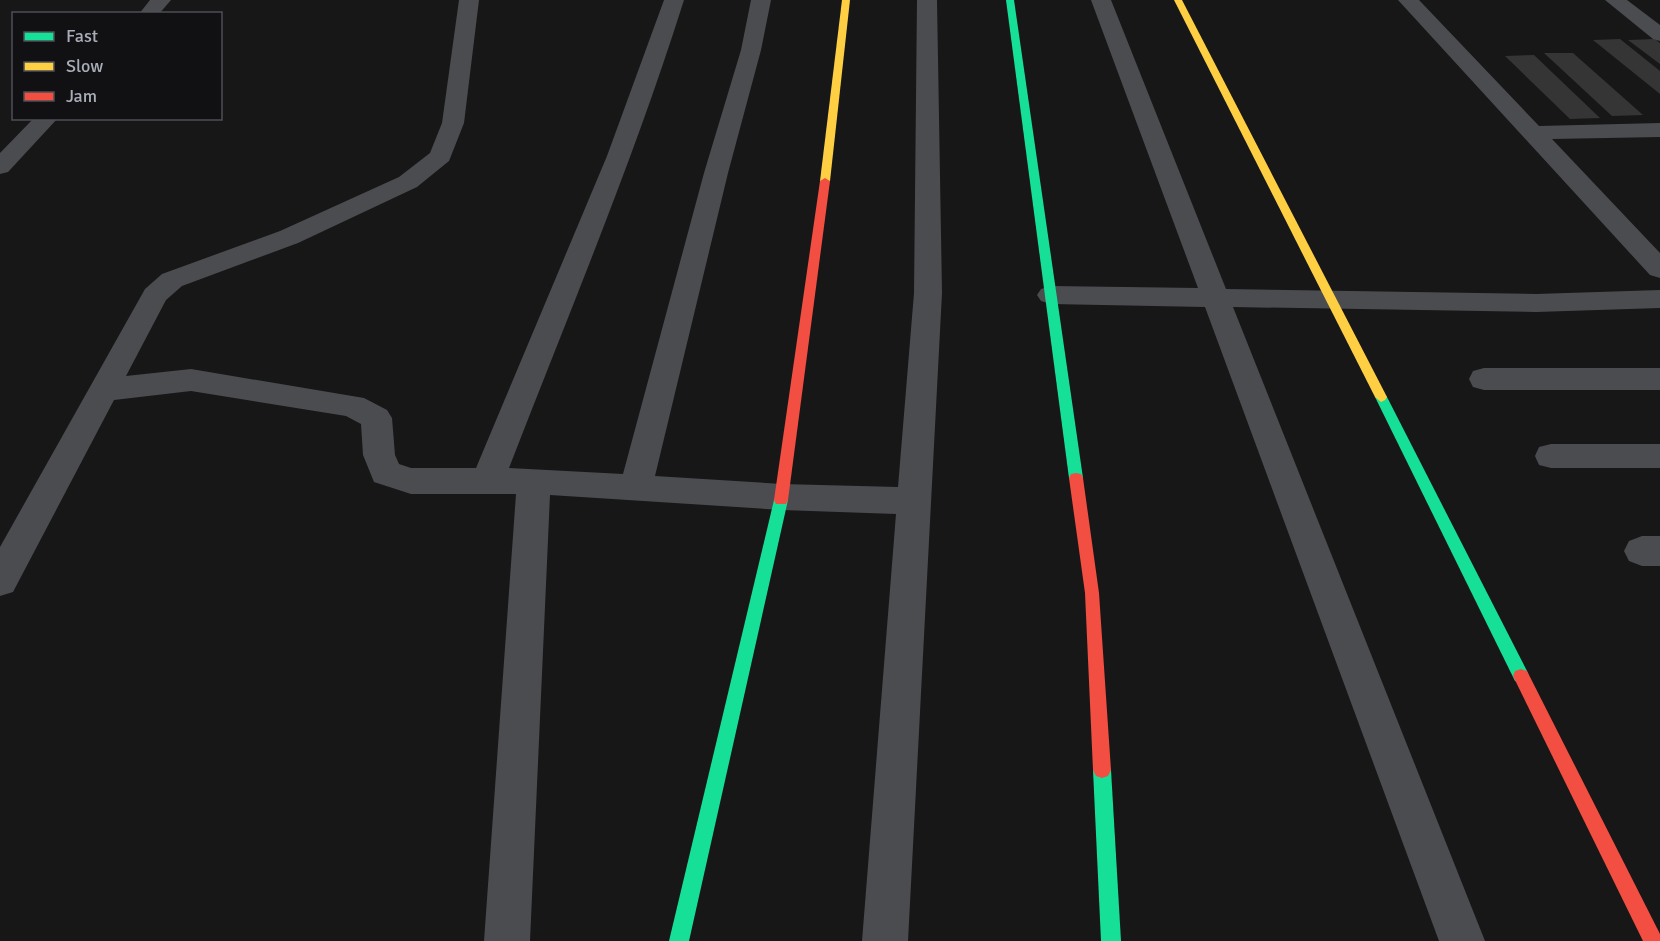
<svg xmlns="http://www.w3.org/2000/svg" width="1660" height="941" font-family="Signika,sans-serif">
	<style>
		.building { fill: #353536 }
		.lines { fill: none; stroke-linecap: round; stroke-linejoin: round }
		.street { fill: #4b4c50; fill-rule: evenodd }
		.fast { fill: #16e098; fill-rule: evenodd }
		.slow { fill: #ffcf43; fill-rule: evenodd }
		.jam { fill: #f24e42; fill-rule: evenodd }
	</style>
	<rect width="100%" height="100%" fill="#171717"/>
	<g class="building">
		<path d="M1620,39L1660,71V94L1593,40Z"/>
		<path d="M1655,39L1660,43V64L1628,40Z"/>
		<path d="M1544,53H1573L1643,115L1612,116Z"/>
		<path d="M1534,55L1600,118L1570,119L1505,56Z"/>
	</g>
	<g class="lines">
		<g class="street">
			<path d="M150,0H171L159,14H139Z"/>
			<path d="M459,0H479L464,123L449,161L417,187L298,243L182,286L166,300L126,376L191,369L364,398L387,410L392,418L395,455L399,464L411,468H476L607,156L664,0H684C634,159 569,313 509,468L623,474L704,173L741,50L751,0H771L761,50L728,173L655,476L782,484L898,487L914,293L917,0H937L942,293L908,941H862L896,514L782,510L550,495L530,941H484L516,494H411L374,482L363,455L361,424L346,416L191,391L114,400L13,592L0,596V547L145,289L162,274L280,231L399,177L430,153L442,123Z"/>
			<path d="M1091,0H1111L1226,289L1536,294L1660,290V308L1536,312L1233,307L1485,941H1439L1205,307L1051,304L1041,301L1037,295L1041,289L1051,286L1198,288Z"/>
			<path d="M1398,0H1419L1539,126L1660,123V137L1552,139L1660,253V278L1650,275Z"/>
			<path d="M1605,0H1627L1660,25V41L1653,39Z"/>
			<path d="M34,118H58L8,172L0,174V153Z"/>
			<path d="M1484,368H1660V390H1484L1473,387L1469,379L1473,371Z"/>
			<path d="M1551,444H1660V468H1551L1539,465L1535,456L1539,447Z"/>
			<path d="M1642,536H1660V566H1642L1629,561L1624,551L1629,541Z"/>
		</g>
		<g class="fast">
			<path d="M1006,0H1014L1083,478L1081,482H1071L1069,478Z"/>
			<path d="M1381,392L1387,397L1527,671L1529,676L1527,681L1521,683L1515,681L1375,397Z"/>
			<path d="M781,494L786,496L788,500L689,941H669L774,500L776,496Z"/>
			<path d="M1102,762L1108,764L1111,770L1121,941H1101L1093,770L1096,764Z"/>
		</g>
		<g class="slow">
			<path d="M842,0H850L830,181L825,184L820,181Z"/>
			<path d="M1174,0H1182L1387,397L1385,400L1381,402L1375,397Z"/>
		</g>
		<g class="jam">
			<path d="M825,178L830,181L788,500L786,504H776L774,500L820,181Z"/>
			<path d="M1076,473L1081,474L1083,478L1099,593L1111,770L1108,776L1102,778L1096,776L1093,770L1085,593L1069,478L1071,474Z"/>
			<path d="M1521,669L1527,671L1660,934V941H1643L1513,676L1515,671Z"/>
		</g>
	</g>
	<rect x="12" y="12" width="210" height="108" fill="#111113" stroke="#4d4f55" stroke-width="1.5"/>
	<rect x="24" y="32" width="30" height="9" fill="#16e098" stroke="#4d4f55" stroke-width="1.5"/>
	<text x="66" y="42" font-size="18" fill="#a8adb8">Fast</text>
	<rect x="24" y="62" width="30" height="9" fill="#ffcf43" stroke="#4d4f55" stroke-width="1.5"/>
	<text x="66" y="72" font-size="18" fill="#a8adb8">Slow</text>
	<rect x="24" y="92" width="30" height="9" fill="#f24e42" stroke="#4d4f55" stroke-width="1.5"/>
	<text x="66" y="102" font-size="18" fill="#a8adb8">Jam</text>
</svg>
